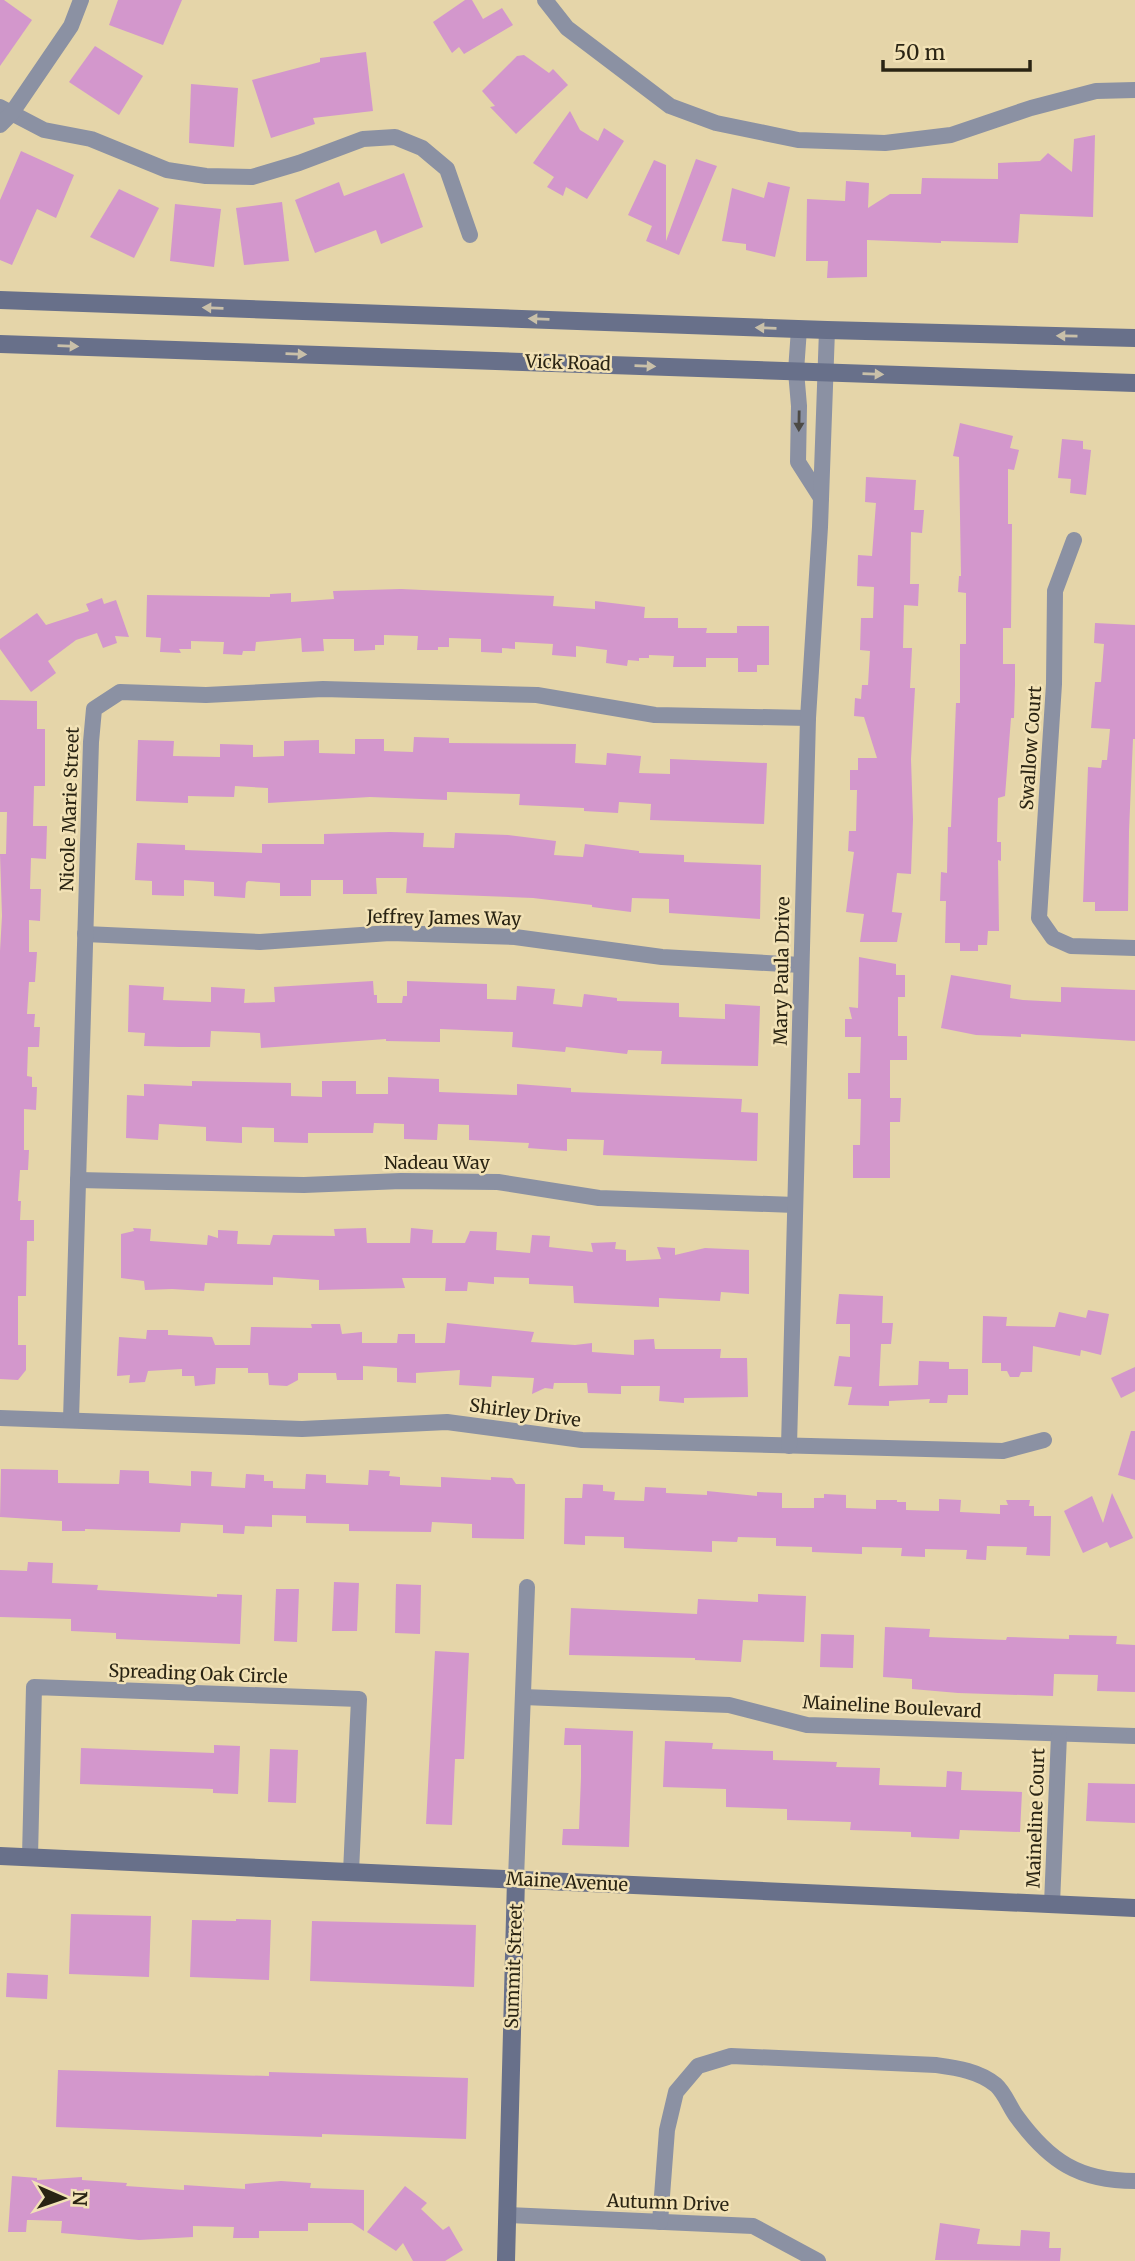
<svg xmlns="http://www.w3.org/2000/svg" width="1135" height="2261" font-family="Merriweather,serif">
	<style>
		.building { fill: #d397cc }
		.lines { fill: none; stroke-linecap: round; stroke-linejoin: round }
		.street { stroke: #8b91a3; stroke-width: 16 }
		.secondary { stroke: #68708a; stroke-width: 18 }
		.oneway { fill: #c9c0a9 }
		.oneway2 { fill: #4c4a45 }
		.labels { text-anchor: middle; stroke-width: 5; stroke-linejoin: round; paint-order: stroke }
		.street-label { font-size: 18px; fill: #2a2413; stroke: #f2e2b6 }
	</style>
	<rect width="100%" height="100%" fill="#e5d5a9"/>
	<g class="building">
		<path d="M0,0H4L32,20L0,66Z"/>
		<path d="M118,0H182L163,45L109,25Z"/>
		<path d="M465,0H472L483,19L502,8L513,25L464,54L459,47L452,53L433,22Z"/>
		<path d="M95,46L143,76L119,115L69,82Z"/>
		<path d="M366,52L373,111L313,118L315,124L271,138L252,80L320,62V58Z"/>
		<path d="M524,55L549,73L553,69L568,85L516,134L490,107L495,106L482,91L517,56Z"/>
		<path d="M191,84L238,88L234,147L189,143Z"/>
		<path d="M570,111L580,130L598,141L604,128L624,141L587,199L566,187L563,196L547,187L554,177L533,163Z"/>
		<path d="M1095,135L1093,217L1020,214L1018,243L941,241V243L867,240V277L827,278L828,261H806L807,199L845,201L846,181L869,183L868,208L890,194H921L922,178L998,179V163L1040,161L1048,153L1072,172L1074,139Z"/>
		<path d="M21,151L74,175L56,218L37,209L12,265L0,260V200Z"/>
		<path d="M696,159L717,166L679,255L646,241L652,226L628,215L654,160L666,165V241Z"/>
		<path d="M404,173L423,227L381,244L376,230L315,253L295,200L339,182L344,196Z"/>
		<path d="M768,182L790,187L775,257L746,250V244L722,241L732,188L764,198Z"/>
		<path d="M119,189L159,208L134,258L90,237Z"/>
		<path d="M282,202L289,261L244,265L236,208Z"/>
		<path d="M175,204L221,209L214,267L170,261Z"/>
		<path d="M960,423L1013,436L1010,448L1019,450L1014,470L1008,469V524H1012L1011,628H1003V664H1015V684L1014,718H1011L1005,796L998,798L997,842H1001V861L998,860L999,931H988L987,945H978V951H960V943H945L946,901H940L941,872L947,873L948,827H951L956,703H960V644H966V593L958,592L959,576H961L959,457L953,456Z"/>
		<path d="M1062,439L1083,441V449L1091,450L1086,495L1070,493L1071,479L1058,478Z"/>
		<path d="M866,477L916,480L914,510H924L922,533L911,532L910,584H919L918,606L904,605L903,648H912L910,688H915L911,759L913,819L911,874L897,873L892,912L902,913L897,942H860L864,914L846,912L854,852L848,851L849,831H856L857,790H850V770H858V758H877L864,717L854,716L855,698L861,699L862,685H868L870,651L860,650L861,618H873L874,587L857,586L858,555L872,556L876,503L865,502Z"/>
		<path d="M401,589L554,596L553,606L595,609V601L645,607L644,618H678V628H707L706,633H737V626H769V665H757V672H738V658H706V667H673L674,656L649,655V658H639V661L628,660L627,666L606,663L607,650L576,646V657L552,655L553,644L515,642V649L502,648V653L481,652V639L449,638V647H438V650H417L418,636L384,635V645H375V650L354,651V639H323L324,651L302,652L301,638L256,642L255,651H243L242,655L223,654L224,642L191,641V649H179L181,653L160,652L161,638L146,637L147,595L270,597V594L291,593V602L334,599L333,591Z"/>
		<path d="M102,598L104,604L116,600L129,637L115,636L117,643L103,648L97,633L76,640L48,661L56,673L31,692L0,649V639L37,613L46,625L89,611L86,604Z"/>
		<path d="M1095,623L1135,625V739H1133L1129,831L1128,911H1095V902H1083L1088,767L1101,768L1102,760H1107L1110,729L1091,728L1095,682H1101L1104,644L1094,643Z"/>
		<path d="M0,700L37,701V729H45V786H34L33,826H47L46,859L31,858L30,889H41L40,921L29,920V952H37L35,982H29L27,1014H35L34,1027H40L39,1047H28L27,1076L32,1077V1087H37L36,1110L24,1109V1150H29L28,1170H20L18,1201H21L20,1220H34V1241H27L26,1296H18V1345H26V1370L18,1380L0,1379V951L2,916L0,854H6L7,812H0Z"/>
		<path d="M414,737L449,738V743L576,744L575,763L606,765L607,753L641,756L639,773L670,774V759L767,763L764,824L650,820L651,804L619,802L618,813L584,811V808L519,805L520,794L447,792V800L370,797L268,803V788L235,786L234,797L188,796V803L136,801L138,740L174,741L173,756L220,757V744L253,745V757L284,756V741L319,740V753L355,754V739H384V751L413,752Z"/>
		<path d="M390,832L424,833L423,847L454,848L455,833L508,835L556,841L554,855L583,857L585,844L639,851V853L684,855V862L761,865L760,919L669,913V899L632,898L631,912L592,907V905L533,898L406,893L407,878H376L377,894H343V880H311V896H280V883L248,881L246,883L245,898L214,896V882L184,880V896L152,895V881L135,880L137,843L185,845V850L262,853V844H324V834Z"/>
		<path d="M859,957L896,964V975H905V997H898V1036H907V1060H890V1098H901L900,1122H890V1178H853V1145H860L861,1099H848V1073H860L861,1037H845V1019H852L849,1007L858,1008Z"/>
		<path d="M951,975L1011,985L1010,998L1023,1000L1061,1002V987L1135,990V1041L1021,1034V1037L976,1035L941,1028Z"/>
		<path d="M373,981L374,995H377V1003H402L403,996H407V981L487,984V999L516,1000L517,986L555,989L553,1004L582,1007L584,994L617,998V1001L679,1003V1017L725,1019V1004L760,1006L758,1066L661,1064L662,1051L628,1050L627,1054L566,1047L565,1052L512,1047L513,1032L440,1029V1042L386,1041V1039L261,1048L260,1033L211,1031L210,1047H179L144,1046L145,1033L128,1032L129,985L164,987L163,1000L211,1002V987L245,989L244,1003L275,1002L274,987Z"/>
		<path d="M388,1077L439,1079V1092L517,1095V1084L571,1088V1092L742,1099L741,1112L758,1113L757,1161L603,1155L604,1140L567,1139V1151L528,1148L529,1143L469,1140V1125L438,1124L437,1140L404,1139V1124L374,1123L373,1133H308V1143L274,1142V1128L242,1127V1143L206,1141V1127L159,1124L158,1140L126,1138L127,1095L144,1096V1084L192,1086V1081L291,1083V1096L322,1097V1081H356V1094H388Z"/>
		<path d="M133,1228L151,1229L150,1241L207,1245L208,1235L218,1238V1230L238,1231L237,1244L270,1245L273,1235L335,1236L334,1229L366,1228L367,1243H410L411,1228L433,1230L432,1243H465L470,1231L497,1232L496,1250L530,1253L532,1235L550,1236L549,1247L593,1252L591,1243L616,1242L615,1249L626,1250V1261L661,1259L657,1247L675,1248V1255L705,1248L749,1250V1294L721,1292L720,1301L659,1298V1307L574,1303L573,1286L529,1284V1278L494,1277V1284L468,1282L467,1291H445L446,1278H402L405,1288L319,1290V1280L273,1277V1285L205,1283L204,1291L172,1289L145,1290L144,1281L121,1278V1234L134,1231Z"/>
		<path d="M839,1294L883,1296L882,1323H893L891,1344H881L879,1386L918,1385L919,1361L949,1362V1369H968V1395H948L947,1403H929L930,1399L889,1401V1406L848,1405L852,1387L834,1386L839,1356L850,1357V1324H836Z"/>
		<path d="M1088,1310L1109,1314L1101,1355L1081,1350L1080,1356L1033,1346L1032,1372H1021L1019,1377H1010L1007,1371H1001V1363H982L983,1316L1007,1317L1006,1326L1055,1327L1059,1312L1086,1318Z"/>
		<path d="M447,1323L534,1332L531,1342L575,1345L592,1343V1352L634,1355V1340L654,1339L655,1349H721L720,1358H747L748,1397L684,1398V1403L659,1401L660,1386H621V1394L588,1393L587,1383H554L553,1389L545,1388L532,1394L534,1378L492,1376L491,1387L459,1385L460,1370L416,1373V1383L397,1382V1368L363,1366V1380H337L336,1373H298V1380L287,1386L269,1385L268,1373H248V1368H216L215,1384L195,1386L194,1376H182V1369L148,1371L145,1382L129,1383L130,1375L117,1376L119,1337L146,1339L147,1330H168V1335L212,1337L215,1345H250L251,1327L312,1328L311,1324H340L342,1334L362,1332V1343H397L398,1334H415V1343H445Z"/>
		<path d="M1135,1367V1391L1121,1398L1111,1378Z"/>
		<path d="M1131,1431H1135V1480L1118,1475Z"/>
		<path d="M1,1469L58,1470V1483L119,1484L120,1470L149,1471V1483L191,1486V1471L212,1472L211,1486L245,1488L246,1474L264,1475V1481H273V1488L305,1489L306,1474L326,1475V1483L368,1485L369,1470L390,1471L389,1476L400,1477V1485L441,1487V1477L491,1480V1477L512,1478L516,1484H525L524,1539L472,1538V1524L432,1522L431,1532L349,1531V1524L306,1523V1516L272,1515V1527L245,1526L244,1534L223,1533V1525L181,1523L180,1532L85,1529V1531H62V1521L0,1517Z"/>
		<path d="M583,1484L603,1485V1491L615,1492L614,1500L644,1501L645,1487L666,1488V1493L707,1495V1491L757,1496V1492L782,1493V1508H814V1498H824V1494L846,1495V1508L876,1509V1500H897V1502H906V1510L939,1511V1499L961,1500L960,1512L1000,1514V1505H1008L1006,1500H1030L1029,1506H1034V1516H1051L1050,1556L1026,1555L1027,1547L987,1546L986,1560L966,1559L967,1550L925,1549V1557L901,1556L902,1548L862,1547V1554L812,1552V1547L776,1546V1538L738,1537L737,1542L712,1541V1552L624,1548V1537L585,1536V1545L564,1544L565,1498H582Z"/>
		<path d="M1112,1493L1133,1538L1110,1548L1107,1542L1083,1553L1064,1511L1092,1496L1103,1523Z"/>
		<path d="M28,1562L53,1563L52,1583L98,1585L97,1590L217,1597V1594L242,1595L240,1644L116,1639V1633L71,1631V1619L0,1617V1570L27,1571Z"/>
		<path d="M334,1582L359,1583L357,1631H332Z"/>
		<path d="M396,1584L421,1585L420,1634L395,1633Z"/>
		<path d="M276,1589H299L297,1642L274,1641Z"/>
		<path d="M758,1594L806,1596L804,1642L743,1640L741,1662L695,1660V1658L569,1655L571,1608L697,1614L698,1599L758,1602Z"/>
		<path d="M885,1627L930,1629L929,1637L1006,1640L1007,1637L1069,1639V1635L1117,1636L1116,1644L1135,1645V1692L1097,1691L1098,1675L1054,1674L1053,1696L958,1693L912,1689V1679L883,1677Z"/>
		<path d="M821,1634L854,1635L853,1668L820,1667Z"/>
		<path d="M435,1651L469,1653L464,1759H455L452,1825L426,1824Z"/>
		<path d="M565,1728L633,1731L629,1847L562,1845L563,1829H579L581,1777V1745H564Z"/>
		<path d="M665,1741L713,1743L712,1749L773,1751V1760L837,1762L836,1767L880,1768L879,1785L946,1787L947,1771L962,1772L961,1790L1022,1792L1020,1832L960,1830L959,1839L911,1837V1832L850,1830L851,1822L787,1820V1809L726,1807V1789L663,1787Z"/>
		<path d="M214,1745L240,1746L238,1794L213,1793V1789L80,1784L81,1748L214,1753Z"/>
		<path d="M270,1749L298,1750L296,1803L268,1802Z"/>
		<path d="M1088,1783L1135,1784V1823L1086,1821Z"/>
		<path d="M71,1914L151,1916L149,1977L69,1974Z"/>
		<path d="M236,1919L271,1920L269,1980L190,1977L192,1920L236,1921Z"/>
		<path d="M312,1921L476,1925L474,1987L310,1981Z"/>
		<path d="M7,1973L48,1975L47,1999L6,1997Z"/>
		<path d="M58,2070L269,2076V2072L468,2078L466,2139L322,2134V2137L56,2127Z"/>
		<path d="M12,2176L37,2178V2180L82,2177V2180L127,2183L126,2186L184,2190V2185L245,2189V2184L281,2181L311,2183L310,2188L364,2190V2231L352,2223H308V2231H259V2238H233L234,2227L193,2226V2237L139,2240L61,2233L62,2221L31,2220H27L26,2232H8Z"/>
		<path d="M405,2186L427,2203L421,2209L443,2230L449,2226L463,2250L445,2261H413L403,2243L396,2251L367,2232Z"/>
		<path d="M940,2223L980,2229L977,2244L1020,2246L1021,2230L1050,2232L1049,2248H1061L1060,2261L935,2260Z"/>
	</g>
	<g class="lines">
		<g class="street">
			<path d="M545,0L567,28L670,106L716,123L798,140L885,143L951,135L1031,108L1096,91L1135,90"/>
			<path d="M0,107L44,130L91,139L167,170L206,176L252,177L299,163L363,139L395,137L422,148L447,169L470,235"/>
			<path d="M0,125L11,114L71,26L81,0"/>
			<path d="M799,329L796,371L799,406L798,462L821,498"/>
			<path d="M1074,540L1055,591L1054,684L1039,918L1053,938L1071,946L1135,948"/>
			<path d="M85,934L260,942L390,933L515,937L662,957L801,965"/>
			<path d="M78,1180L304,1185L401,1181L498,1182L599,1198L795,1205"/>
			<path d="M0,1418L302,1429L447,1422L582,1440L1003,1451L1044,1440"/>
			<path d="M71,1420L91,742L94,709L120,692L206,695L323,689L537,695L655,715L808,718"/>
			<path d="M789,1446L808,718L820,527L827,330"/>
			<path d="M523,1697L729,1705L807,1725L1135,1736"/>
			<path d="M30,1857L34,1687L359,1699L351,1872"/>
			<path d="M516,1879L527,1587"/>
			<path d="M1052,1904L1059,1735"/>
			<path d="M508,2215L753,2226L818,2261"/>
			<path d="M660,2222L667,2130L676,2092L698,2066L731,2056L936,2065C957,2068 979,2071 996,2085C1005,2093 1010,2108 1017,2117C1049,2161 1079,2181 1135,2181"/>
		</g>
		<g class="secondary">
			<path d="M0,300L827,330L1135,338"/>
			<path d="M0,344L1135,383"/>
			<path d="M0,1856L1135,1908"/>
			<path d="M506,2261L516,1879"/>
		</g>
	</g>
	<defs><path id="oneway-solid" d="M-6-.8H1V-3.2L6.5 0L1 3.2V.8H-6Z" transform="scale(1.75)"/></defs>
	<g class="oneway">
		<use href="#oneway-solid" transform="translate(213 308) rotate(-178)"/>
		<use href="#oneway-solid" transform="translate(539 319) rotate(-178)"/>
		<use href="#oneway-solid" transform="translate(766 328) rotate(-178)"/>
		<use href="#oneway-solid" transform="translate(1067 336) rotate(-179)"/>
		<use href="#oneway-solid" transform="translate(68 346) rotate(2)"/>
		<use href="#oneway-solid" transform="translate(296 354) rotate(2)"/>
		<use href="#oneway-solid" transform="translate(645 366) rotate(2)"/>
		<use href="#oneway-solid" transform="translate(873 374) rotate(2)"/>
	</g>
	<use class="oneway2" href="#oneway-solid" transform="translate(799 421) rotate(91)"/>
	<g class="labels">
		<g class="street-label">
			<text transform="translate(568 363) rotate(2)" y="6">Vick Road</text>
			<text transform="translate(1031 748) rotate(-86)" y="6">Swallow Court</text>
			<text transform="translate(70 809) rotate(-88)" y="6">Nicole Marie Street</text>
			<text transform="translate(444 918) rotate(1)" y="6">Jeffrey James Way</text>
			<text transform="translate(782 971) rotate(-89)" y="6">Mary Paula Drive</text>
			<text x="437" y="1169">Nadeau Way</text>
			<text transform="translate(525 1413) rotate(8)" y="6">Shirley Drive</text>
			<text transform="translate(198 1674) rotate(2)" y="6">Spreading Oak Circle</text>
			<text transform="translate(892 1707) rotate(3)" y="6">Maineline Boulevard</text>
			<text transform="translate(1036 1818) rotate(-88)" y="6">Maineline Court</text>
			<text transform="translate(567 1882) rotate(3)" y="6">Maine Avenue</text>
			<text transform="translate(514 1966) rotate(-88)" y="6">Summit Street</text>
			<text transform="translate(668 2203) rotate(2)" y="6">Autumn Drive</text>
		</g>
	</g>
	<g transform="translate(63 2198) rotate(92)" stroke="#f2e2b6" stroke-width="5" paint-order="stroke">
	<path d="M0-5L12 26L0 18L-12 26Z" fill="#2a2413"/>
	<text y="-10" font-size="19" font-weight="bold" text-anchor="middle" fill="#2a2413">N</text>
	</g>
	<path d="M883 60v10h147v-10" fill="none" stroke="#2a2413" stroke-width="3.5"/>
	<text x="894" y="60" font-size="21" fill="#2a2413" stroke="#f2e2b6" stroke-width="5" paint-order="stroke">50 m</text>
</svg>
